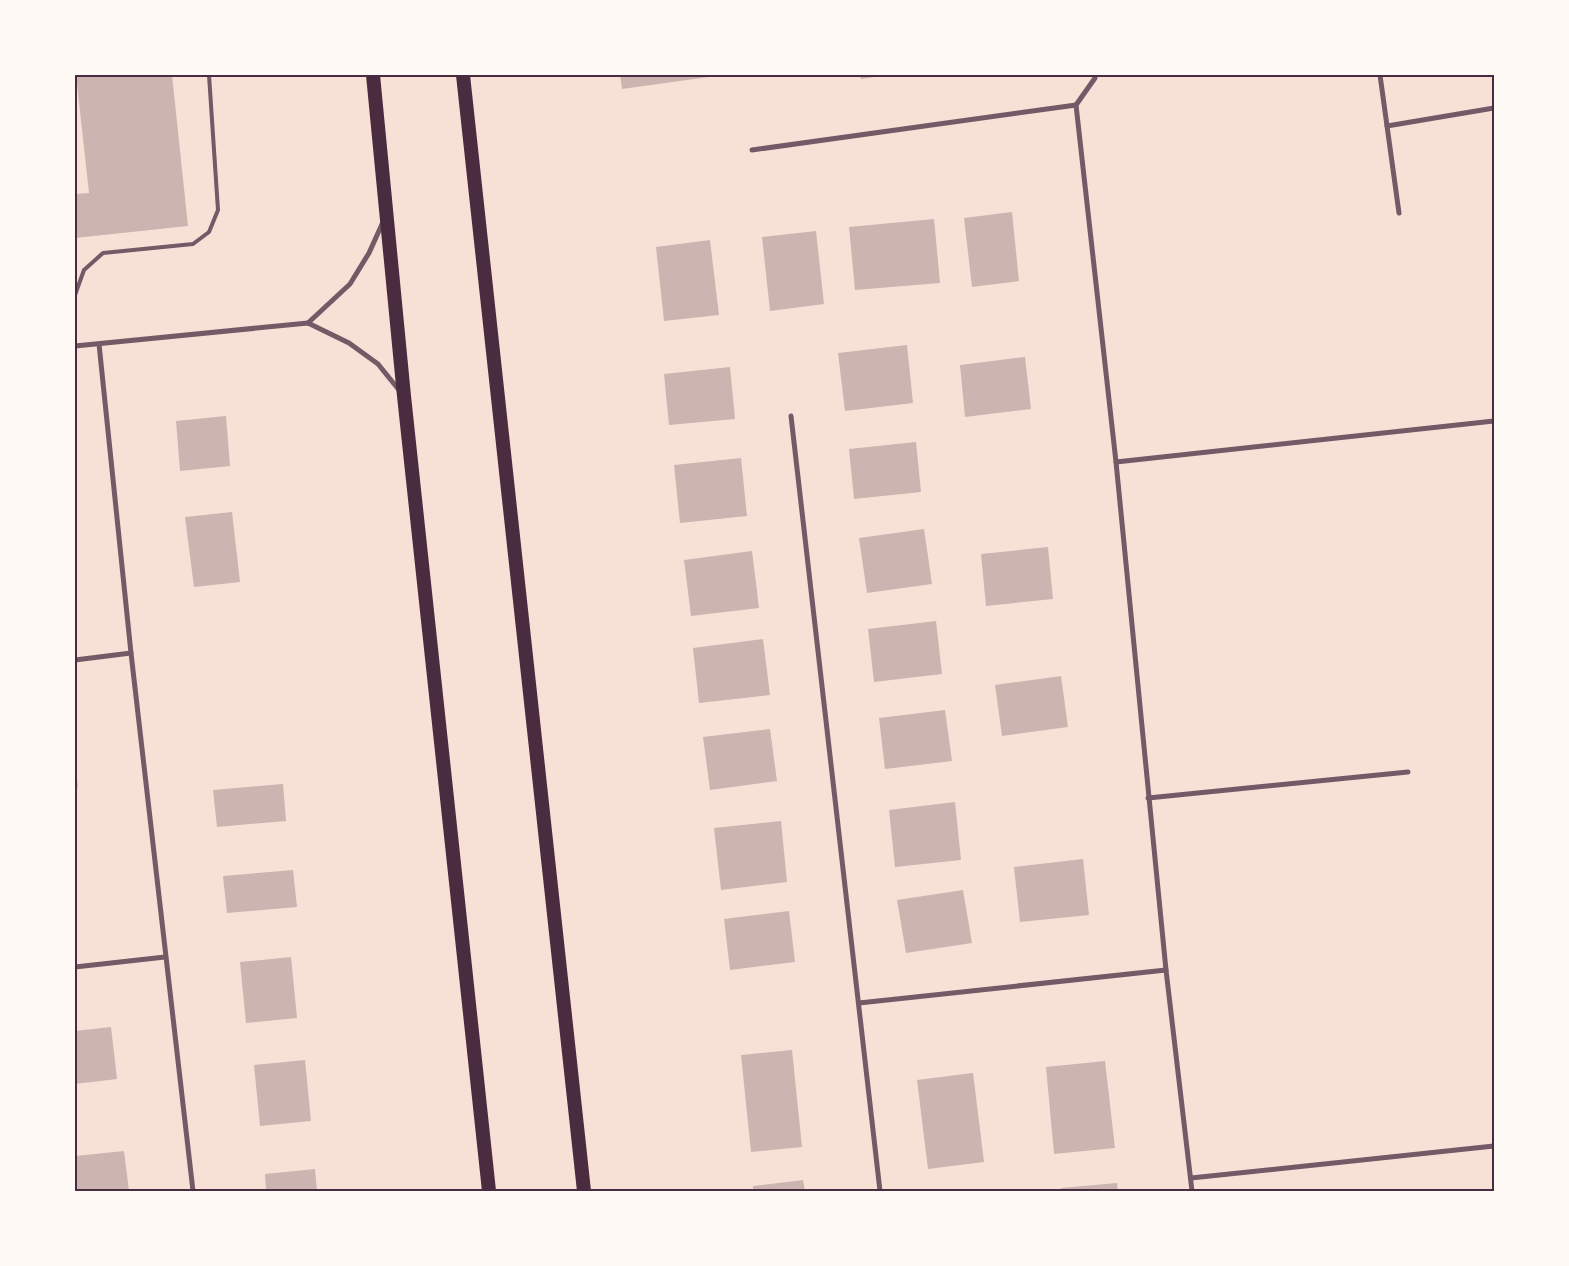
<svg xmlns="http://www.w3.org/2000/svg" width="1569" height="1266" font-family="'Source Serif 4',serif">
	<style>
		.building { fill: #ccb4b1 }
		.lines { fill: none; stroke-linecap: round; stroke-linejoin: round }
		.service { stroke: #755966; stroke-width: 4 }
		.minor { stroke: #755966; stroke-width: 5 }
		.trunk { stroke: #4a2c40; stroke-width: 14 }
		.neatline { fill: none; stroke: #4a2c40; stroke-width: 2 }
	</style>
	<rect width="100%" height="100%" fill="#f7e1d7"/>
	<g class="building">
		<path d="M76,75H172L188,226L75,238V194L89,193Z"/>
		<path d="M620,75H716V76L622,89Z"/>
		<path d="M860,75H882V76L861,79Z"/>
		<path d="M1012,212L1019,281L972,287L964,218Z"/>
		<path d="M934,219L940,283L855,290L849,227Z"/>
		<path d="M816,231L824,304L770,311L762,237Z"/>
		<path d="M710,240L719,315L664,321L656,247Z"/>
		<path d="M907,345L913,403L845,411L838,353Z"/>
		<path d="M1025,357L1031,409L965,417L960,365Z"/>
		<path d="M730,367L735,419L669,425L664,374Z"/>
		<path d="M226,416L230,466L180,471L176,421Z"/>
		<path d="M916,442L921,492L854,499L849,449Z"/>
		<path d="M741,458L747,516L680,523L674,465Z"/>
		<path d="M232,512L240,582L194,587L185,517Z"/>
		<path d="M924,529L932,584L867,593L859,538Z"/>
		<path d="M1048,547L1053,599L986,606L981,554Z"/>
		<path d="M752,551L759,608L691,616L684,560Z"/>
		<path d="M936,621L942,674L874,682L868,629Z"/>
		<path d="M763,639L770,695L699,703L693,648Z"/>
		<path d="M1061,676L1068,727L1002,736L995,685Z"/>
		<path d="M945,710L952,761L885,769L879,718Z"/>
		<path d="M770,729L777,781L710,790L703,737Z"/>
		<path d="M75,773H76L78,787L75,788Z"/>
		<path d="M283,784L286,821L217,827L213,790Z"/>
		<path d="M955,802L961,860L895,867L889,810Z"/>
		<path d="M781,821L787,882L721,890L714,828Z"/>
		<path d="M1083,859L1089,915L1020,922L1014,867Z"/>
		<path d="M293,870L297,907L227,913L223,876Z"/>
		<path d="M963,890L972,943L906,953L897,900Z"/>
		<path d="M789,911L795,962L730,970L724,919Z"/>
		<path d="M291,957L297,1018L246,1023L240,962Z"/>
		<path d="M111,1027L117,1079L75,1084V1031Z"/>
		<path d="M792,1050L802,1147L751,1152L741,1055Z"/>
		<path d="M305,1060L311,1121L260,1126L254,1065Z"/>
		<path d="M1105,1061L1115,1148L1054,1154L1046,1067Z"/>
		<path d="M973,1073L984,1162L928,1169L917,1080Z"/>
		<path d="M124,1151L129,1191H75V1156Z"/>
		<path d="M315,1169L317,1191H266L265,1174Z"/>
		<path d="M803,1180L805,1191H753V1186Z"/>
		<path d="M1117,1183L1118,1191H1061V1188Z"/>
	</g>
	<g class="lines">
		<path class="service" d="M75,295L84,270L103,253L193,244L209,232L218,210L209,75"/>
		<g class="minor">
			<path d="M1380,75L1399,213"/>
			<path d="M1076,105L1116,462L1166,970L1192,1191"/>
			<path d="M1076,105L1095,78L1094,75"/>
			<path d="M1387,126L1494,108"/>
			<path d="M752,150L1076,105"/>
			<path d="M308,323L350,284L369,253L383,222"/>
			<path d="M308,323L349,343L378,364L399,390"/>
			<path d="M99,344L131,653L193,1191"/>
			<path d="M75,346L308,323"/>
			<path d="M791,416L880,1191"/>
			<path d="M1116,462L1494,421"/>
			<path d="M75,660L131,653"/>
			<path d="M1148,798L1408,772"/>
			<path d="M75,967L165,957"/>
			<path d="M859,1003L1166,970"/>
			<path d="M1191,1178L1494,1146"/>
		</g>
		<g class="trunk">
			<path d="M373,75L404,396L489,1191"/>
			<path d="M463,75L584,1191"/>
		</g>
	</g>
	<rect width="1569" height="1266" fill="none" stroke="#fffaf5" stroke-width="152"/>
	<rect x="76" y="76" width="1417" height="1114" class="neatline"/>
</svg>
